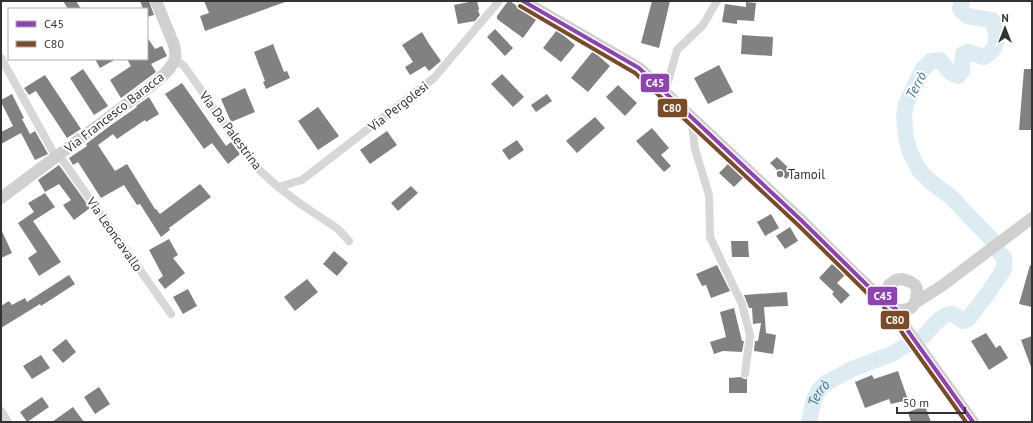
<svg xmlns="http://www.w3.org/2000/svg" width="1033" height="423" font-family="'PT Sans',sans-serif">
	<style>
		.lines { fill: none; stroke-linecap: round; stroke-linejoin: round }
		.river { stroke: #ddebf3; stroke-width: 16 }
		.building { fill: #818181 }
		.street { stroke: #d7d7d7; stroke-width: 8 }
		.secondary { stroke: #d0d0d0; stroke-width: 12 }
		.bus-1-casing { stroke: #fff; stroke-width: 7 }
		.bus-2-casing { stroke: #fff; stroke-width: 7 }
		.bus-1 { stroke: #8e44ad; stroke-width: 4 }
		.bus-2 { stroke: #7a4b2a; stroke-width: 4 }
		.poi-dot { fill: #7a7a7a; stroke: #fff; stroke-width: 1.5 }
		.labels { text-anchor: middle; stroke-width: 4; stroke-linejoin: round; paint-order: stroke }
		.street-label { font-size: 13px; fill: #333; stroke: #fff }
		.poi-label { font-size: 13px; fill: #333; stroke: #fff; text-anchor: start }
		.water-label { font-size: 14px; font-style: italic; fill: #3f7597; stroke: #fff }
		.line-badge { stroke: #fff; stroke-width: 1.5 }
		.badge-label { font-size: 11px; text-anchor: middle; font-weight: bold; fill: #fff }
	</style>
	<rect width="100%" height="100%" fill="#fff"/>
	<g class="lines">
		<g class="river">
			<path d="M962,1L960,9L967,16L992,20C995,29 1000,42 992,51C990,53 987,55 984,57L968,52L963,54L962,71L958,76L950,72L940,60L931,61L922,70L906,104L904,116L906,138L910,152L919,170L931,182L951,197L992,240"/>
			<path d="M924,336C930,329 942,313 952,314C956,315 960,319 963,321L968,319L988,293L1004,269V258L999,252"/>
			<path id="s1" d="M809,422L814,399L819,390L826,383L852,369L892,354L908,344"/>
		</g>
	</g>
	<g class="building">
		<path d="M63,1H76L81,9H68Z"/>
		<path d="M140,1H149L154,15L147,17V9H143Z"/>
		<path d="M204,1H285V2L205,31L200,16L209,13Z"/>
		<path d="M474,1H477L479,9L478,11L480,15L475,21L458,24L454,5Z"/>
		<path d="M508,1H510L536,20L523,38L497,19V16Z"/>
		<path d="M652,1H670L659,48L641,43Z"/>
		<path d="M746,2L756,3L754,21L737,20V24L722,22L725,4L746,7Z"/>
		<path d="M495,29L513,48L505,56L487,37Z"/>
		<path d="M557,30L575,45L561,62L543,48Z"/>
		<path d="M422,32L429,44L441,61L429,71L425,66L410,75L405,67L413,62L402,45Z"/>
		<path d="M742,35L773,37L772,56L741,54Z"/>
		<path d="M147,37L155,49L162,46L167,56L151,64L156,72L121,98L110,80L131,66L127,59H147Z"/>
		<path d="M273,44L284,72L287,71L290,78L266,89L263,82L265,81L254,52Z"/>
		<path d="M593,51L610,66L588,92L571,78Z"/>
		<path d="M95,59H116L100,68Z"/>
		<path d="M719,65L733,92L708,104L694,78Z"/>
		<path d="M83,69L108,106L94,115L70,78Z"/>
		<path d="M1024,69H1032V130H1019Z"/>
		<path d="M502,74L524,97L513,107L491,84Z"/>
		<path d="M45,75L81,129L67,138L36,91L29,95L24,88Z"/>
		<path d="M182,83L226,146L231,142L240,154L228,164L212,143L204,149L165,94Z"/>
		<path d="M618,85L637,103L625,116L606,97Z"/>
		<path d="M245,88L255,112L231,122L221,99Z"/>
		<path d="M12,94L24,118L22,119L30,134L35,131L48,154L35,160L21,133L1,144V132L13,126L1,102V100Z"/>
		<path d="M547,94L552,101L536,112L531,105Z"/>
		<path d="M149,97L159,114L146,122L145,120L117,139L113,134L98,145L115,171L127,164L155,209H156L160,214L200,184L211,197L169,228L170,230L161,237L140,204L137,205L124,185L101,198L78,162L73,165L69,158L87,146L86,144L111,125L137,107L136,106Z"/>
		<path d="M318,107L339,136L318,150L298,121Z"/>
		<path d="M595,117L605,128L577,153L566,141Z"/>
		<path d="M652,128L669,148L661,155L671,166L664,172L636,141Z"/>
		<path d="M387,131L397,145L370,164L360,150Z"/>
		<path d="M517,140L524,150L509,160L502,150Z"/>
		<path d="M777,157L793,172L786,179L770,163Z"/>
		<path d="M729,163L744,177L734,187L719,173Z"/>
		<path d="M59,165L90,208L74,220L63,205L71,200L59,184L45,192L38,180Z"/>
		<path d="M411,186L418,193L398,211L391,203Z"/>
		<path d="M45,193L55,207L33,221L61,262L39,276L28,258L37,252L18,223L34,212L28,203Z"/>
		<path d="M771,214L779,228L765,236L757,222Z"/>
		<path d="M790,227L798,241L785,249L776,236Z"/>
		<path d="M1,229L12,253L1,258Z"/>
		<path d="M169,239L178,255L173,258L185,273L165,289L158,280L163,276L149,250Z"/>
		<path d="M731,241H748L749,257H732Z"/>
		<path d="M334,251L348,263L337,276L323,264Z"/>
		<path d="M832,264L845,275L837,283L850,295L841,304L832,294L834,292L819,278Z"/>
		<path d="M717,265L730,291L711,298L706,285L702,286L696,274Z"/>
		<path d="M1030,265L1032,266V307L1019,304Z"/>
		<path d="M69,275L75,284L41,306L40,304L1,328V306L9,301L12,305L25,298L27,302Z"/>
		<path d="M307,279L318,292L295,311L284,297Z"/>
		<path d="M188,289L197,306L183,314L173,297Z"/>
		<path d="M787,292L788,306L764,307L766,333L776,335L773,354L754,351L755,341H758L761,323L753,324L752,308H749L744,295Z"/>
		<path d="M734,308L742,341H744L742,352L723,351L714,354L710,342L726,337L720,312Z"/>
		<path d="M986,333L996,348L1000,345L1008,358L989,370L971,341Z"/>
		<path d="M1032,336V367H1031L1021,340Z"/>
		<path d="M66,339L76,352L63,363L52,350Z"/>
		<path d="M41,355L50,368L32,379L23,366Z"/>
		<path d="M898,371L908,400L891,404L889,399L865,408L855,382L872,375L874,379Z"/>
		<path d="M741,377L744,379H747V393H729V378Z"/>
		<path d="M99,387L110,404L95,414L84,397Z"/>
		<path d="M42,397L49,407L27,422L20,412Z"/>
		<path d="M925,406L931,422H911L908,412Z"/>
		<path d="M73,407L84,422H52Z"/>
	</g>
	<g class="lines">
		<g class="street">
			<path d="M1,58L56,157"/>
			<path d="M175,59L184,66L254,165L278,187L302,205L338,229L349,241"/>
			<path d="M665,92L677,50L703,25L717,1"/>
			<path d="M691,117L695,149L709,195L710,237L742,304L750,335L745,374"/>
			<path d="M59,155L171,314"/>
			<path d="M278,187L302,180L434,78L499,1"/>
			<path d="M1,411L8,422"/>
		</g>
		<g class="secondary">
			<path d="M523,1L639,68L801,220L855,274L871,289L878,294L886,298L893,307L899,310H903L911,308L915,303L916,299L917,292V289L915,285L911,282L902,279L896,280L889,285L886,294V298"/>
			<path d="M1,198L148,88C157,81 172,70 175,58C176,54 175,49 174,45L156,1"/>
			<path d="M915,303L943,285L1032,218"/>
			<path d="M896,309L908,331L973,422"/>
		</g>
		<g class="bus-1-casing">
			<path id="bus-1" d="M523,1L639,68L801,220L871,289L886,298L890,305L896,309L908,331L973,422"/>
		</g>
		<g class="bus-2-casing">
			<path id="bus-2" d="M520,6L635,73L797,224L867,293L882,303L885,309L891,313L903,334L966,422"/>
		</g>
		<use href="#bus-1" class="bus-1"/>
		<use href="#bus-2" class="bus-2"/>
	</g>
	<circle class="poi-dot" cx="780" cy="174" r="4"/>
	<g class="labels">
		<g class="street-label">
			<text transform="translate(398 106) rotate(-38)" y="5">Via Pergolesi</text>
			<text transform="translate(114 112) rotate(-38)" y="5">Via Francesco Baracca</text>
			<text transform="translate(231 130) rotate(53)" y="5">Via Da Palestrina</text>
			<text transform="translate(115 234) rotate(55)" y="5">Via Leoncavallo</text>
		</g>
		<g class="poi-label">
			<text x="788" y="179">Tamoil</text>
		</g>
		<g class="water-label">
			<text transform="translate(916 85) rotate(-62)" y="5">Terrò</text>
			<text dy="5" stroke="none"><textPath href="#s1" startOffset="31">Terrò</textPath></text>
		</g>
	</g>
	<g class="line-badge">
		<rect x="640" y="73" width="30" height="20" rx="4" fill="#8e44ad"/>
		<rect x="657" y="98" width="31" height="20" rx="4" fill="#7a4b2a"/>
		<rect x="867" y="286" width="31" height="20" rx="4" fill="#8e44ad"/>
		<rect x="880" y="310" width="30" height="20" rx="4" fill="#7a4b2a"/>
	</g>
	<g class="badge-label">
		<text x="655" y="87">C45</text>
		<text x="672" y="112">C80</text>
		<text x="883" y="300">C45</text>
		<text x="895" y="324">C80</text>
	</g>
	<rect width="1033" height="423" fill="none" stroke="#333333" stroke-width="4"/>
	<rect x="8" y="8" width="140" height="52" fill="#ffffff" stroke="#adadad"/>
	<rect x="16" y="21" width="20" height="6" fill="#8e44ad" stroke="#adadad"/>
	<text x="44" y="28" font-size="12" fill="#333333">C45</text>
	<rect x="16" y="41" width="20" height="6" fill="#7a4b2a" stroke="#adadad"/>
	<text x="44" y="48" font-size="12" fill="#333333">C80</text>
	<g transform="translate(1005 28)" stroke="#ffffff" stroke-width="3" paint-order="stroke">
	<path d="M0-3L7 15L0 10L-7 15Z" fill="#333333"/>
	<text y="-6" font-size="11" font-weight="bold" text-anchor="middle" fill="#333333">N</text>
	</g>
	<path d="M897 407v6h68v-6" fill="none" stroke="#333333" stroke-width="2"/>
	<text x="903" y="407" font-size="12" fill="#333333" stroke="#ffffff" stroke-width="3" paint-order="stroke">50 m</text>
</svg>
